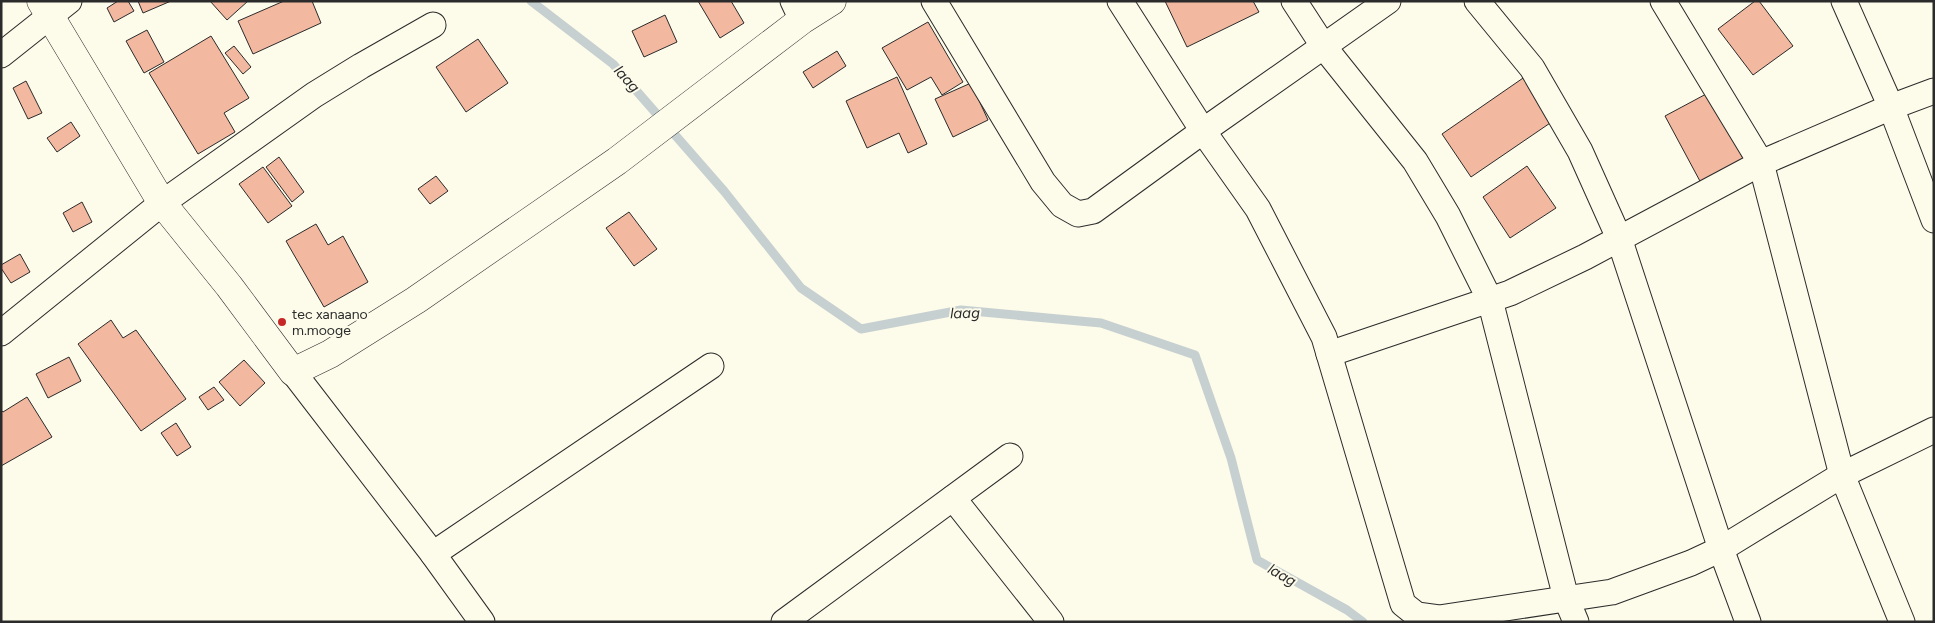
<svg xmlns="http://www.w3.org/2000/svg" width="1935" height="623" font-family="Figtree,sans-serif">
	<style>
		.lines { fill: none; stroke-linecap: round; stroke-linejoin: round }
		.stream { stroke: #c7d0d0; stroke-width: 9 }
		.building { fill: #f2b8a0; stroke: #2b2b2b }
		.minor-casing { stroke: #2b2b2b; stroke-width: 27 }
		.tertiary-casing { stroke: #2b2b2b; stroke-width: 29 }
		.minor { stroke: #fdfbea; stroke-width: 25 }
		.tertiary { stroke: #fdfbea; stroke-width: 28 }
		.poi-dot { fill: #c62828; stroke: #fdfbea; stroke-width: 2 }
		.labels { text-anchor: middle; stroke-width: 4; stroke-linejoin: round; paint-order: stroke }
		.poi-label { font-size: 14px; fill: #2b2b2b; stroke: #fdfbea; text-anchor: start }
		.water-label { font-size: 15px; font-style: italic; fill: #2b2b2b; stroke: #fdfbea }
	</style>
	<rect width="100%" height="100%" fill="#fdfbea"/>
	<g class="lines">
		<path class="stream" d="M531,1L613,64L724,191L801,288L861,329L961,310L1101,323L1195,355L1231,458L1257,560L1347,610L1363,622"/>
	</g>
	<g class="building">
		<path d="M118,1H128L134,11L114,22L107,8Z"/>
		<path d="M138,1H171L143,13Z"/>
		<path d="M210,1H248L227,20Z"/>
		<path d="M312,1L321,23L253,54L238,21L284,1Z"/>
		<path d="M698,1H731L744,23L720,38Z"/>
		<path d="M1165,1H1253L1259,12L1187,47Z"/>
		<path d="M1755,1H1759L1793,46L1753,75L1718,29Z"/>
		<path d="M665,15L677,42L644,57L632,31Z"/>
		<path d="M928,22L963,82L942,95L931,77L907,90L882,48Z"/>
		<path d="M147,30L164,62L144,73L126,41Z"/>
		<path d="M211,36L249,98L224,113L235,132L198,154L149,73Z"/>
		<path d="M478,39L508,83L466,112L436,67Z"/>
		<path d="M234,46L251,67L243,74L225,53Z"/>
		<path d="M837,51L846,66L813,88L803,72Z"/>
		<path d="M1526,76L1556,119L1471,177L1442,134Z"/>
		<path d="M897,77L927,144L908,153L899,133L867,148L846,101Z"/>
		<path d="M26,81L42,113L28,119L13,88Z"/>
		<path d="M971,83L988,120L953,137L935,99Z"/>
		<path d="M1708,93L1744,160L1701,183L1665,116Z"/>
		<path d="M71,122L80,136L57,152L47,138Z"/>
		<path d="M279,157L304,192L292,202L266,167Z"/>
		<path d="M1527,166L1556,208L1510,238L1483,197Z"/>
		<path d="M263,167L292,206L268,223L239,184Z"/>
		<path d="M436,176L448,191L430,204L418,189Z"/>
		<path d="M82,202L92,222L73,232L63,213Z"/>
		<path d="M629,212L657,249L634,266L606,228Z"/>
		<path d="M316,224L328,245L343,236L368,282L324,307L286,241Z"/>
		<path d="M20,254L30,272L11,283L1,268V265Z"/>
		<path d="M111,320L123,338L136,330L186,399L141,431L78,344Z"/>
		<path d="M69,357L81,381L48,398L36,374Z"/>
		<path d="M244,360L265,383L240,406L219,382Z"/>
		<path d="M214,387L224,400L208,410L199,397Z"/>
		<path d="M27,397L52,437L1,466V410L3,412Z"/>
		<path d="M176,423L191,447L177,456L161,433Z"/>
	</g>
	<g class="lines">
		<g class="minor-casing">
			<g id="minor">
				<path d="M793,1L802,20"/>
				<path d="M934,1L1043,182L1062,205L1078,214L1093,211L1203,131L1388,1"/>
				<path d="M1120,1L1203,131L1258,209L1324,337L1403,604L1417,615L1439,618L1612,592L1691,563L1721,549L1842,475L1934,430"/>
				<path d="M1294,1L1324,47L1415,161L1448,216L1490,300L1566,598L1576,622"/>
				<path d="M1477,1L1532,68L1580,151L1619,238L1721,549L1748,622"/>
				<path d="M1663,1L1761,163L1842,475L1902,622"/>
				<path d="M1844,1L1891,107L1934,220"/>
				<path d="M1,55L69,1"/>
				<path d="M1,333L162,203L314,95L361,66L433,25"/>
				<path d="M1329,354L1510,293L1585,257L1761,163L1891,107L1934,91"/>
				<path d="M293,372L433,554L482,622"/>
				<path d="M953,498L1051,622"/>
				<path d="M433,554L711,366"/>
				<path d="M784,622L1010,456"/>
			</g>
		</g>
		<g class="tertiary-casing">
			<path id="tertiary" d="M41,1L162,203L229,286L293,372L330,354L416,300L617,161L802,20L832,1"/>
		</g>
		<use href="#minor" class="minor"/>
		<use href="#tertiary" class="tertiary"/>
	</g>
	<circle class="poi-dot" cx="282" cy="322" r="5"/>
	<g class="labels">
		<g class="poi-label">
			<text x="292" y="319">tec xanaano<tspan x="292" dy="16">m.mooge</tspan></text>
		</g>
		<g class="water-label">
			<text transform="translate(627 79) rotate(48)" y="5">laag</text>
			<text transform="translate(965 313) rotate(-1)" y="5">laag</text>
			<text transform="translate(1282 575) rotate(30)" y="5">laag</text>
		</g>
	</g>
	<rect width="1935" height="623" fill="none" stroke="#2b2b2b" stroke-width="5"/>
</svg>
